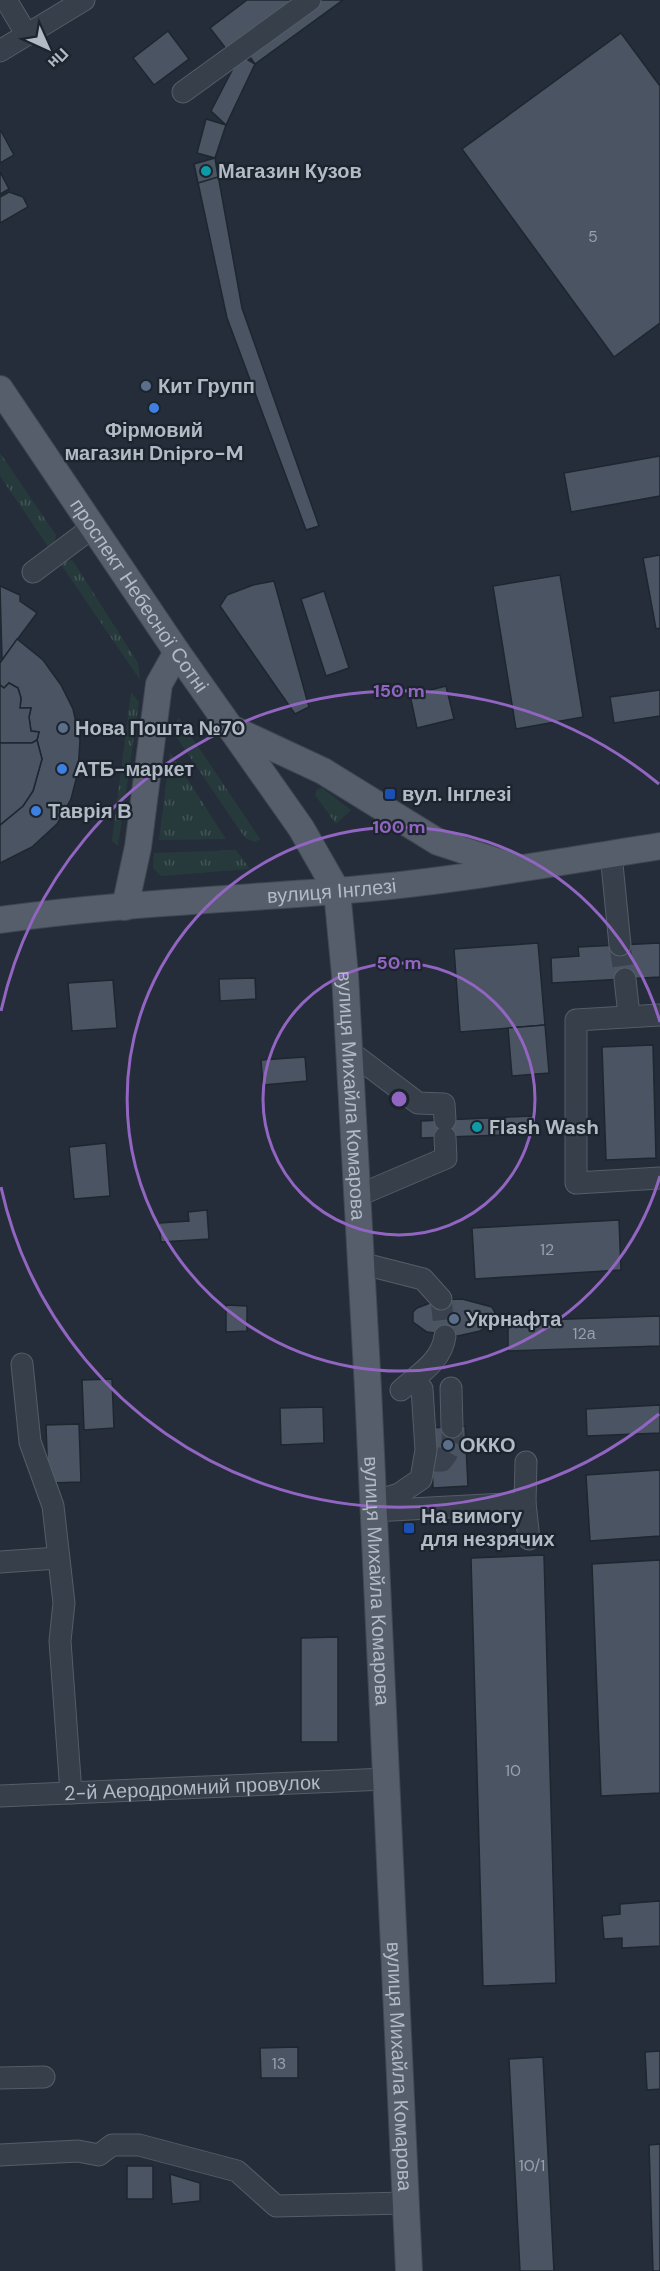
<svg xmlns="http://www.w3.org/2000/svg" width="660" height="2271" font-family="'DM Sans',sans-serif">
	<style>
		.grass { fill: url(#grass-tufts) }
		.building { fill: #4a5463; stroke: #1e2630; stroke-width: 1.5 }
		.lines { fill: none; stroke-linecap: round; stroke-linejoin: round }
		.minor-tunnel { stroke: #39424e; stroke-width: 21; stroke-dasharray: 21 10; stroke-linecap: butt }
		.minor-casing { stroke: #555d67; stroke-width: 23 }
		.major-casing { stroke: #404852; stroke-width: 28 }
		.minor { stroke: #373f4a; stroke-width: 21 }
		.major { stroke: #555e6a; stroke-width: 26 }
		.ring { fill: none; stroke: #9165c1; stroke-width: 3 }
		.culture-dot { fill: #0f9aa8; stroke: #1c242e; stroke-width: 2 }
		.service-dot { fill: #5c6f8a; stroke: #1c242e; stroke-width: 2 }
		.shop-dot { fill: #3f7fe0; stroke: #1c242e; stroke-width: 2 }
		.transit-dot { fill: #1a4fb4; stroke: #1c242e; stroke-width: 2 }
		.labels { text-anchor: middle; stroke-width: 4.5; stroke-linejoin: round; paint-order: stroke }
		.number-label { font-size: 16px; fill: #98a0ac }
		.poi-label { font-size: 20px; font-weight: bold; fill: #b2bac5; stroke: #1c242e; text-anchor: start }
		.street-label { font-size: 20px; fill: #b2bac5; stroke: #1c242e }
		.centre { fill: #9165c1; stroke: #1c242e; stroke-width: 3 }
		.ring-label { font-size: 18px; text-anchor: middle; font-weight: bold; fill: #9165c1; stroke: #1c242e; stroke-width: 4.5; stroke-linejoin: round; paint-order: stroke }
	</style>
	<defs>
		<pattern id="grass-tufts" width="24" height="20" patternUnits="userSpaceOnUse" patternTransform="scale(1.5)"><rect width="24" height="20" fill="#273a3b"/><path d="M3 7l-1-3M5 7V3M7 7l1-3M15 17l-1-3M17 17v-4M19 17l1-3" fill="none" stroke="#445456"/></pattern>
	</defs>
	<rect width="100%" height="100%" fill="#242d39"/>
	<g class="grass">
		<path d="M0,453L56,535L54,545L49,548L0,476Z"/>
		<path d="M66,558L73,561L138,663L140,680L60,563Z"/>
		<path d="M131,692L139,702L118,846L112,841Z"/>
		<path d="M179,718L260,839L255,842L245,838L173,732V725Z"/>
		<path d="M170,752L226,839L159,840Z"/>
		<path d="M322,788L351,810L336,824L315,795L317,789Z"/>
		<path d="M236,850L250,869L161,876L153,868L154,853Z"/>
	</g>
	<g class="building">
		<path d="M247,0H294L227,50L210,28Z"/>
		<path d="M314,0H343L255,64L245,50Z"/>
		<path d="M168,31L189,59L154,85L133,58Z"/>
		<path d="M621,33L660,86V323L614,357L462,149Z"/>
		<path d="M240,55L255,64L226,125L211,111Z"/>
		<path d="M206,119L226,125L215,158L197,153Z"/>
		<path d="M1,131L14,155L0,163V132Z"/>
		<path d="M215,158L242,308L319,526L306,530L227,318L194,164Z"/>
		<path d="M215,158L218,177L198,183L194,164Z"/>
		<path d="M0,172L9,189L0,194Z"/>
		<path d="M9,192L23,197L28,207L0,223V197Z"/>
		<path d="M660,456V496L571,512L564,473Z"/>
		<path d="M660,555V628L656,629L643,558Z"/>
		<path d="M560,575L583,717L516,729L493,586Z"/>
		<path d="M274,581L309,707L295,714L220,606L227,595L253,585Z"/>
		<path d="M0,586L20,595V601L37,613L2,660Z"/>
		<path d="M324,591L349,668L326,676L301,599Z"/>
		<path d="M17,639L43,660L61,685L73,709L80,740L78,772L71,799L57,824L32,847L0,863V825L23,806L33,791L42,759L37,740L39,732L31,731L29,717L31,708H20L21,698L18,688L9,683L4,688L0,685V663Z"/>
		<path d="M9,683L18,688L21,698L20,708H31L29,717L31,731L39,732L37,740L32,743H0V685L4,688Z"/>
		<path d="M446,686L454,719L417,728L410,695Z"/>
		<path d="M660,690V716L614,723L610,697Z"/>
		<path d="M37,740L42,759L33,791L23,806L0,825V743H32Z"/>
		<path d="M538,943L545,1025L460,1032L454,949Z"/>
		<path d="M660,943V977L552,983L551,958L579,956L578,947Z"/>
		<path d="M255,978L256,999L220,1001L219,979Z"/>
		<path d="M113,980L117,1028L72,1031L68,983Z"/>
		<path d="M545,1025L549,1073L512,1076L508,1028Z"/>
		<path d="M653,1045L656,1158L606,1160L602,1047Z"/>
		<path d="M305,1057L307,1081L263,1085L261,1060Z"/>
		<path d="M533,1116L534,1134L421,1138V1121Z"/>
		<path d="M106,1143L110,1196L74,1199L69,1147Z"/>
		<path d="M207,1210L209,1239L161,1242L159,1223L189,1221L188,1212Z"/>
		<path d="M619,1220L621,1270L475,1279L472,1228Z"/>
		<path d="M462,1299L492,1307L496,1315L495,1320L480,1331L458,1336L427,1332L413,1322V1312L417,1308L438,1300Z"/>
		<path d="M226,1305L247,1306V1331L226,1332Z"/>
		<path d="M660,1316V1346L508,1351V1321Z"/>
		<path d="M112,1379L114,1428L84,1430L82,1380Z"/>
		<path d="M660,1405V1433L587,1436L586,1409Z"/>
		<path d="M323,1407L324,1443L281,1445L280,1408Z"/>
		<path d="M79,1424L81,1482L48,1483L46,1425Z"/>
		<path d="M465,1426L468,1486L433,1488L430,1428Z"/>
		<path d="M660,1470V1536L590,1541L586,1475Z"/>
		<path d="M544,1555L556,1983L483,1986L471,1558Z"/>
		<path d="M660,1560V1793L601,1796L592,1564Z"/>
		<path d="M338,1637V1742H301V1638Z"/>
		<path d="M660,1901V1946L622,1948V1938L604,1939L602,1916L620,1914V1904Z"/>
		<path d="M298,2047V2078H261L260,2048Z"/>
		<path d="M660,2051V2089L647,2090L645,2052Z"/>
		<path d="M543,2057L554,2271H520L509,2059Z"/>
		<path d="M660,2144V2271H653L649,2145Z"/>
		<rect x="127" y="2166" width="26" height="33"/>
		<path d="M170,2174L200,2183V2201L172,2204Z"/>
	</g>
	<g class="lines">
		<g class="minor-tunnel">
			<path d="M620,945L625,979"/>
			<path d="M441,1299L445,1336"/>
			<path d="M432,1461H442C452,1449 453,1442 452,1427"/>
		</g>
		<g class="minor-casing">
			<g id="minor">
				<path d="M6,0L27,35"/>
				<path d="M0,51L84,0"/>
				<path d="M183,92L310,0"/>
				<path d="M33,572L93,527"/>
				<path d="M611,854L620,945"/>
				<path d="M625,979L629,1015"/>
				<path d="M660,1015L576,1020V1183L660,1178"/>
				<path d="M349,1051L418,1103L444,1104L445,1120"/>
				<path d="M357,1196L446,1158L445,1137"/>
				<path d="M360,1263L423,1279L441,1299"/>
				<path d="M22,1364L30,1442L53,1506L64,1603L60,1641L71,1793"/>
				<path d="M451,1388L452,1427"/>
				<path d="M401,1390C419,1374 442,1361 445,1336"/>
				<path d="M526,1462L525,1503L529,1539"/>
				<path d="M373,1502L399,1494L421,1479L426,1450L422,1389"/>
				<path d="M373,1511L525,1503"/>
				<path d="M0,1562L58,1558"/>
				<path id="s1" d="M0,1796L385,1779"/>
				<path d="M0,2078L44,2077"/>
				<path d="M0,2155L78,2151L99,2155L112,2145H139L237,2171L276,2206L406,2203"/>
			</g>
		</g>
		<g class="major-casing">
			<g id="major">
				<path id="s2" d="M0,389L177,652L301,828L337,891L345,975L368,1389L409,2271"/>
				<path d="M233,729L323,771L438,842L514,867"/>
				<path d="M125,907L138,847L159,684L177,652"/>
				<path id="s3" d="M0,920C111,904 224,900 335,891C444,883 552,863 660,846"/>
			</g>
		</g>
		<use href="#minor" class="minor"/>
		<use href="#major" class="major"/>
	</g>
	<g class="ring">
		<circle cx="399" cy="1099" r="136"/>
		<path d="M660 1176A272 272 0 1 1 660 1022"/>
		<path d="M659 1414A408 408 0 0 1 1 1187M1 1011A408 408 0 0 1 659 784"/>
	</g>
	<g class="culture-dot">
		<circle cx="206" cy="171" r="6"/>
		<circle cx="477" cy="1127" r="6"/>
	</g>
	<g class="service-dot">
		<circle cx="146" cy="386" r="6"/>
		<circle cx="63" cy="728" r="6"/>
		<circle cx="454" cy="1319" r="6"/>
		<circle cx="448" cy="1445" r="6"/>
	</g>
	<g class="shop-dot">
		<circle cx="154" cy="408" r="6"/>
		<circle cx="62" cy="769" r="6"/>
		<circle cx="36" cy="811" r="6"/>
	</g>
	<g class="transit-dot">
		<rect x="384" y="788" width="12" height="12" rx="3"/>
		<rect x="403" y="1522" width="12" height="12" rx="3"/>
	</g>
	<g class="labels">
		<g class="number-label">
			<text x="593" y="242">5</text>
			<text x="547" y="1255">12</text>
			<text x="584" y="1339">12а</text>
			<text x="513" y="1776">10</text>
			<text x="279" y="2069">13</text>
			<text x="532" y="2171">10/1</text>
		</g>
		<g class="poi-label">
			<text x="218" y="178">Магазин Кузов</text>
			<text x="158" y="393">Кит Групп</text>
			<text x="154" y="437" text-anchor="middle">Фірмовий<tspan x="154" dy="23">магазин Dnipro-M</tspan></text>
			<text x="75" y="735">Нова Пошта №70</text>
			<text x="74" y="776">АТБ-маркет</text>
			<text x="402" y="801">вул. Інглезі</text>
			<text x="48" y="818">Таврія В</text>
			<text x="489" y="1134">Flash Wash</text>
			<text x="466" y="1326">Укрнафта</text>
			<text x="460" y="1452">ОККО</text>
			<text x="421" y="1523">На вимогу<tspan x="421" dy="23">для незрячих</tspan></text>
		</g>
		<g class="street-label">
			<text dy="7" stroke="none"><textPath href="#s2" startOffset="249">проспект Небесної Сотні</textPath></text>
			<text dy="7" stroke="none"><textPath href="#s3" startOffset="333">вулиця Інглезі</textPath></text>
			<text dy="7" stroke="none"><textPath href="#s2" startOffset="810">вулиця Михайла Комарова</textPath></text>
			<text dy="7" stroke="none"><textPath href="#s2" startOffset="1296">вулиця Михайла Комарова</textPath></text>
			<text dy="7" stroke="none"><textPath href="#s1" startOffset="192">2-й Аеродромний провулок</textPath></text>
			<text dy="7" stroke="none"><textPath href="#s2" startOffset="1782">вулиця Михайла Комарова</textPath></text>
		</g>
	</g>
	<circle cx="399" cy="1099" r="9" class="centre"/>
	<g class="ring-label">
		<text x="399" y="697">150 m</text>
		<text x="399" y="833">100 m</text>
		<text x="399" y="969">50 m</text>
	</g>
	<g transform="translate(48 48) rotate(135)" stroke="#1c242e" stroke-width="4.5" paint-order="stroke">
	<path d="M0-4.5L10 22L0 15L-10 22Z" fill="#b2bac5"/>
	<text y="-9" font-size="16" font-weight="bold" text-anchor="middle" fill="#b2bac5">Пн</text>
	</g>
</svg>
